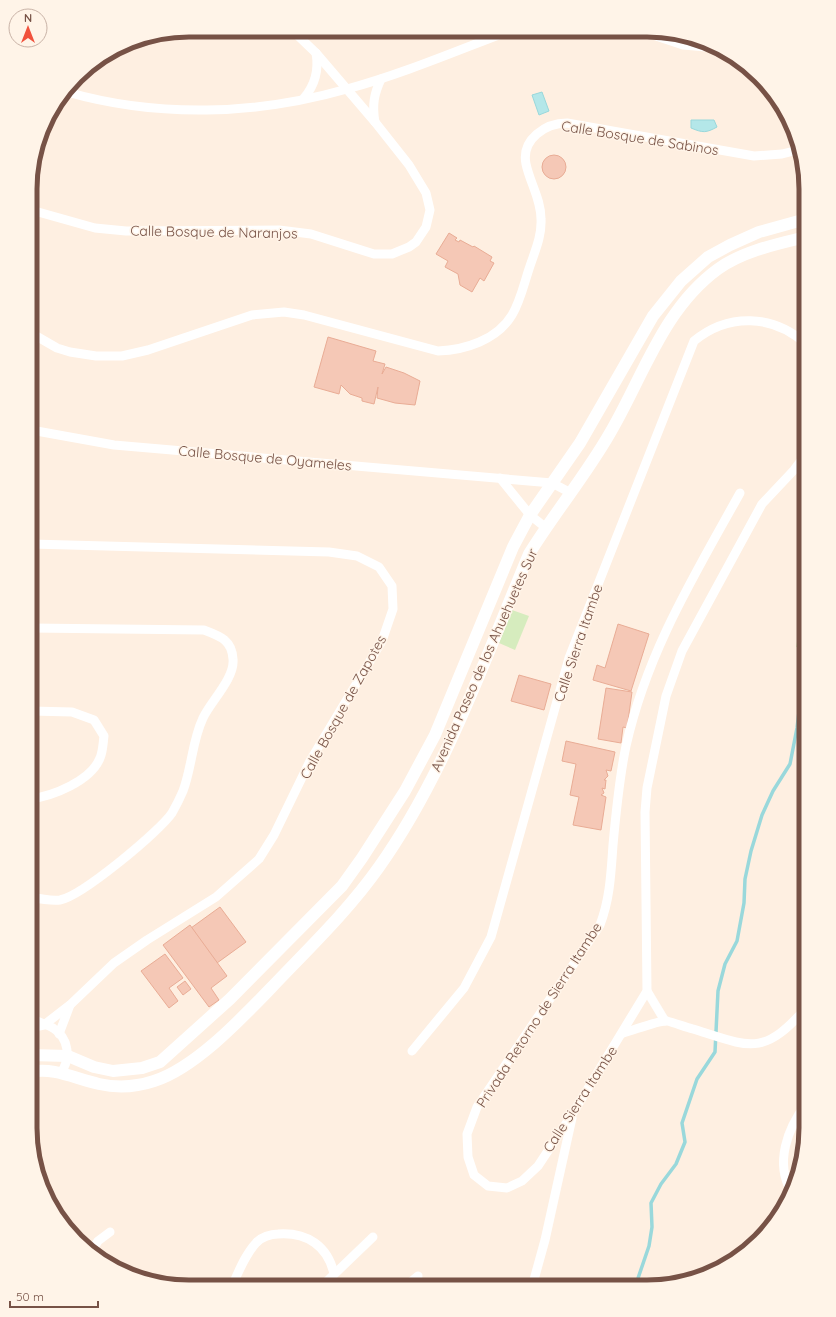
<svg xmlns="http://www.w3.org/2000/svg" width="836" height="1317" font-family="Quicksand,sans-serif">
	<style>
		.grass { fill: #d6ecbe }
		.water { fill: #b4e7e9; stroke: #99d8db }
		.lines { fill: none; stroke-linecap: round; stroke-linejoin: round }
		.stream { stroke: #99d8db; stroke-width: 3.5 }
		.building { fill: #f5c8b6; stroke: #e9ac95 }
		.minor { stroke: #fff; stroke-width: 9 }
		.tertiary { stroke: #fff; stroke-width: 12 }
		.labels { text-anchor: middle; stroke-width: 3; stroke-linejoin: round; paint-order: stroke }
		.street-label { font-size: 14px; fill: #775246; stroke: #fff4e8 }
		.rim { fill: none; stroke: #775246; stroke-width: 5 }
	</style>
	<rect width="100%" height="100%" fill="#feefe1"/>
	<g class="grass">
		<path d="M804,605L806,606V649L796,647Z"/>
		<path d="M512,610L529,616L515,650L499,643Z"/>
	</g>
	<g class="water">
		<path d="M542,92L549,111L539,115L532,95Z"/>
		<path d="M691,120H714L717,127C706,133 703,133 691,128Z"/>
	</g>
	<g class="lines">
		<path class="stream" d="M635,1287L649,1246L652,1227L651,1203L661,1184L676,1164L685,1142L682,1123L697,1079L715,1052L718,991L725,964L737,941L744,903L745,879L751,851L762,815L773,791L790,764L797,728L802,687L806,680"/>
	</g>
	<g class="building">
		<circle cx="554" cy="167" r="12"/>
		<path d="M449,233L457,238L455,240L459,242L460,240L473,247L474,246L492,257L490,261L494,263L484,281L480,278L472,292L460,285L458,274L445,267L448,261L436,254Z"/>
		<path d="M328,337L376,351L373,361L385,364L382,374L386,367L404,373L420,381L415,405L395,403L377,398L378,387L374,404L362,401V398L350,394L341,385L339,394L314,387Z"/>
		<path d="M618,624L649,634L631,691L593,680L597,665L605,668Z"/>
		<path d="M519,675L551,684L544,710L511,701Z"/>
		<path d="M606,688L632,692L627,728L623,727L621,743L598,739Z"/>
		<path d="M566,741L615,752L611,771L606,770L608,776L604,780H606L605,789L602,788L604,793L601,795L606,797L601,830L573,825L579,797L570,795L576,764L562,761Z"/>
		<path d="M220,907L246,942L217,963L191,928Z"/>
		<path d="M190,925L227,976L211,988L219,1000L209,1007L163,945Z"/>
		<path d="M165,954L183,978L169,988L178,1001L169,1008L141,971Z"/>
		<path d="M185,981L191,989L183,995L177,987Z"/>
	</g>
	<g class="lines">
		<g class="minor">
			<path d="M641,31L683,45L718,48"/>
			<path d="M67,92C158,118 256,115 347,89C402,74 456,51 509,31"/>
			<path d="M304,98C315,85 319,70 316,53"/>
			<path d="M375,122C372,105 374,94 381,79"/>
			<path d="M31,210L95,228L126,231L279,230L311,234L374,254H392L409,247L416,242L426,227L430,210L426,193L409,165L375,122L316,53L292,30"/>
			<path d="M31,333L57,348L70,352L96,356H122L148,350L252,315L284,312L304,315L438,351C465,350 497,340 512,315C520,302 524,284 529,269C534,253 542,237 541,219C541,199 530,183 526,164C521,139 546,123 567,123L754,156L782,154L798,150"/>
			<path d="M31,430L114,445L552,483L571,493"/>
			<path d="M500,478L530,515L545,527"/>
			<path d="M740,493C694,576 647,652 626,746C619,779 616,812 613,845C611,873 610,899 600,925L477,1107L467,1134L468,1157L474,1175L488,1186L507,1188L522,1181L538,1166L573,1113L647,991L645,812L647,788L666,696L682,651L762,504L794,470L806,454"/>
			<path d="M30,799C53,796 91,781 100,758C103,751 103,743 104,736L94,720L72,712L31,711"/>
			<path d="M30,897C40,899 51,901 60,900C82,896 160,831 172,813C176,806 180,798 183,791C192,767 192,741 203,718C211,701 235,678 233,659C232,640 220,636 204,630L31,628"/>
			<path d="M647,991L665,1021"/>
			<path d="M30,1017C37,1022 46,1024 53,1028C69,1038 71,1058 61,1073"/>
			<path d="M30,1028L44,1025L71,1004L114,963L147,940L216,897L259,859L274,835L310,761L382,641L393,609L392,586L379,567L357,556L329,552L31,544"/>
			<path d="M623,1033C632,1031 659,1020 667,1021C675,1023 685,1027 693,1029C750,1047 763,1057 806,1008"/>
			<path d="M59,1034L70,1005"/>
			<path d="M412,1051L464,988L491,937L569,658L694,341C728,313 773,314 806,344"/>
			<path d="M791,1191C775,1163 787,1129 806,1104"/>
			<path d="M91,1252L98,1241L110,1232"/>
			<path d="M232,1286C239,1271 245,1255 256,1243C261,1237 271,1234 278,1234C307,1232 328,1246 334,1274"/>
			<path d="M322,1286L373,1237"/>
			<path d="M406,1286L418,1276"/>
			<path d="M532,1287L545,1240L572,1118"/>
		</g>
		<g class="tertiary">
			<path d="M30,1055L68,1056L94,1067L113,1071L142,1068L160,1062L230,999L342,886L362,858L405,791L435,735L513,547L530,515L580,443L653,316L681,281L708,257L730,245L759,232L806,219"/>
			<path d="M30,1072C55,1067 75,1079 99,1084C117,1088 136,1087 154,1081C195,1068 241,1019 271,988C308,949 348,911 379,867C445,774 485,659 529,554C555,512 586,475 610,433C643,377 663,309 718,269C743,251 777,244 806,237"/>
		</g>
	</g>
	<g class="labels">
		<g class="street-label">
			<text transform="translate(640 138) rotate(9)" y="5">Calle Bosque de Sabinos</text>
			<text transform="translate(214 232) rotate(1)" y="5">Calle Bosque de Naranjos</text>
			<text transform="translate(265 458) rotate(5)" y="5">Calle Bosque de Oyameles</text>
			<text transform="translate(578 643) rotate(-71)" y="5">Calle Sierra Itambe</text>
			<text transform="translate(484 660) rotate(-66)" y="5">Avenida Paseo de los Ahuehuetes Sur</text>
			<text transform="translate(343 707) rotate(-61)" y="5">Calle Bosque de Zapotes</text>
			<text transform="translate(539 1015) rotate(-57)" y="5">Privada Retorno de Sierra Itambe</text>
			<text transform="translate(580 1099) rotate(-57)" y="5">Calle Sierra Itambe</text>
		</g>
	</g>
	<path d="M0 0H836V1317H0ZM189 37H647A152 152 0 0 1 799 189V1128A152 152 0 0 1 647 1280H189A152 152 0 0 1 37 1128V189A152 152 0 0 1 189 37Z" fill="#fff4e8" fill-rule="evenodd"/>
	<path class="rim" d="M189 37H647A152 152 0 0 1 799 189V1128A152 152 0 0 1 647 1280H189A152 152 0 0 1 37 1128V189A152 152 0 0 1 189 37Z"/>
	<g transform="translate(28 28)"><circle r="19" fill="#fff4e8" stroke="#c9b3a7"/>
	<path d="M0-3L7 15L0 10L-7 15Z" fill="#f1513c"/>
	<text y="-6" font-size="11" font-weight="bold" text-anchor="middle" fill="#775246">N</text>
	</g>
	<path d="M10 1301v6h88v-6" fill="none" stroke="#775246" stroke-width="2"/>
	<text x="16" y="1301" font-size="12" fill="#775246" stroke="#fff4e8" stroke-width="3" paint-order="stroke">50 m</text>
</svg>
